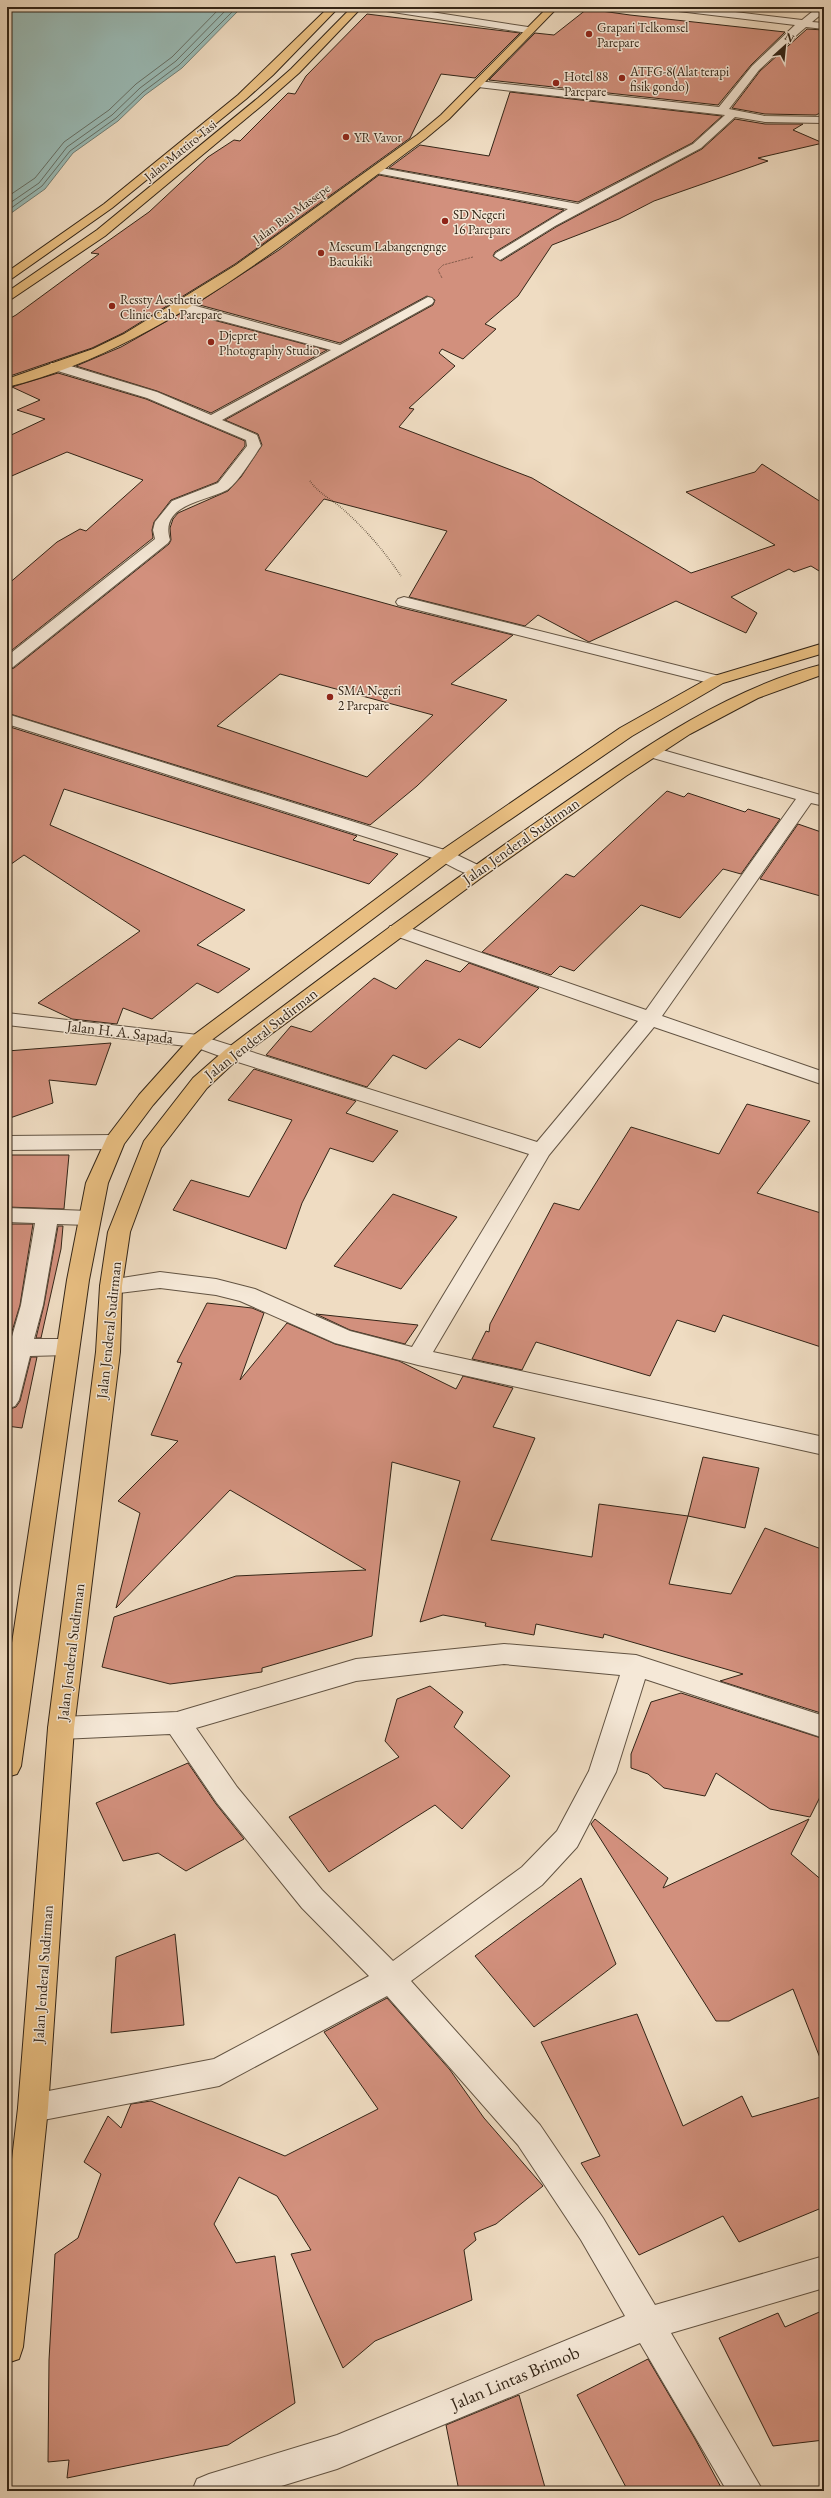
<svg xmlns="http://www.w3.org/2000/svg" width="831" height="2498" font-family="'EB Garamond',serif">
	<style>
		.water { fill: #9abbb6; stroke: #717f76 }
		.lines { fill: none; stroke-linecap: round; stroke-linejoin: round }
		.shore { stroke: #667066; stroke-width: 1 }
		.building { fill: #d2907d; stroke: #332517; fill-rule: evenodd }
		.minor-casing { stroke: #625342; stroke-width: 2 }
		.major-casing { stroke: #332517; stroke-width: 2 }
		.highway-casing { stroke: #332517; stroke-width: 2 }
		.path-far1 { stroke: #332517; stroke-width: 1; stroke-dasharray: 0.5 1; stroke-linecap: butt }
		.path { stroke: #332517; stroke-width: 1.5; stroke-dasharray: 0.5 1.5; stroke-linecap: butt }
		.minor { fill: #f5e8d7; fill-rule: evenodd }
		.major { fill: #e8be81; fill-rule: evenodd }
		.highway { fill: #e8be81; fill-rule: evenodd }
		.poi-dot { fill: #8f2418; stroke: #f5e8d7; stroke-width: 1.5 }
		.labels { text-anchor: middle; stroke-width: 3; stroke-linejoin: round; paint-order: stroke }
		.far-poi-label { font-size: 13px; fill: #332517; stroke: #f5e8d7; text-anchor: start }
		.far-street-label { font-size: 13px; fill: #332517; stroke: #f5e8d7 }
		.street-label { font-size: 15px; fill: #332517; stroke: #f5e8d7 }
		.near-street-label { font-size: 18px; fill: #332517; stroke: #f5e8d7 }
	</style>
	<rect width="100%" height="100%" fill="#efdcc2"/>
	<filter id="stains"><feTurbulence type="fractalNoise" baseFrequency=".005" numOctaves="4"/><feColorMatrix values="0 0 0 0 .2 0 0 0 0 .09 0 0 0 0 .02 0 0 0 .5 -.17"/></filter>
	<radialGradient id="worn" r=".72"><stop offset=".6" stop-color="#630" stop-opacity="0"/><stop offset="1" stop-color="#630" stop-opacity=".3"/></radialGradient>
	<path class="water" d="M7,7H247L238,11L182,68L145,95L118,121L73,153L45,189L7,216Z"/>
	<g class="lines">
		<g class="shore">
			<path d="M7,197L35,178L64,142L109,110L136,84L172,57L221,7"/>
			<path d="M7,205L39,183L67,147L112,115L140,88L176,61L229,7"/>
			<path d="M7,211L42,186L70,151L116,118L143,92L179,65L237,7"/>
		</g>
	</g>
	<g class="building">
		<path d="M587,9L630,15L785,32L751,65L718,105L489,80L535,33L554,35Z"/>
		<path d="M367,14L520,33L475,78L441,74L410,138L235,264L123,333L92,348L7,377V320L16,315L99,254L91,253L149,212L208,157L234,140L240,141L288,93L295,94L306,76Z"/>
		<path d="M807,29L824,30V111L816,115L765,114L732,108L760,71Z"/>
		<path d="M510,92L722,116L692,143L578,202L389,168L420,145L489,156Z"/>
		<path d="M735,119L765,124H803L793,130L823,143L758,158L768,161L654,201L619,219L552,245L518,296L485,324L496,329L463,359L442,349L439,353L455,366L409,408L414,409L399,427L532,478L691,573L775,545L686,492L755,472L762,464L824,504V574L811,566L794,572L789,569L731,597L757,613L746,633L676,601L589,642L538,615L525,626L409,597L447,531L324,499L265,570L402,608L513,635L451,684L507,700L417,786L370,825L7,713V670L14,668L169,544L171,540L170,528L173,519L178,513L228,491L241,477L262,445L258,434L225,420L433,305L435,300L427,296L340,343L196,304L279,250L379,175L564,210L495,252L493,256L501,261L556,227L702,149ZM280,674L433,715L367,777L217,726Z"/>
		<path d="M183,312L327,350L211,413L157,391L76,366L121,347Z"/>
		<path d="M58,373L146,399L245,441V446L217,482L171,500L154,522L152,530L153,538L7,654V585L57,542L80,529L86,531L143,480L67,452L7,478V437L45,419L17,410L40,400L12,387Z"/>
		<path d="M7,726L357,836L353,840L398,854L369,884L64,789L50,825L245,910L197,945L250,969L218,993L197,983L152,1019L123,1008L117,1024L72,1019L38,1003L140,931L24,855L7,867Z"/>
		<path d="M667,791L684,797L688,793L745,812L748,809L780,819L741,874L723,869L680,918L641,905L574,971L560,966L551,975L482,952L566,874L574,877Z"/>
		<path d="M798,824L824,833V897L760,879Z"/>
		<path d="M426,960L460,972L469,963L539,988L480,1048L459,1039L426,1069L393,1055L367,1087L266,1055L291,1026L311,1032L374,978L396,989Z"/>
		<path d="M111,1043L96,1085L49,1080L53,1103L7,1119V1051Z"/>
		<path d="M254,1069L356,1101L346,1113L398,1131L373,1162L330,1148L302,1203L286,1249L173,1210L191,1180L249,1197L292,1120L228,1100Z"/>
		<path d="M747,1104L810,1121L757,1193L824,1214V1348L723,1315L715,1332L677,1320L650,1376L536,1342L522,1370L472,1359L486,1331L489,1332L490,1324L554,1203L579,1210L631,1127L719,1154Z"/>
		<path d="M7,1155H69L64,1209L7,1207Z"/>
		<path d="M393,1194L457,1217L401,1289L334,1266Z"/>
		<path d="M7,1224H33L20,1305L10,1338H7Z"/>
		<path d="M58,1226H63L61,1249L41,1338H36L44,1305Z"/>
		<path d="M207,1303L252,1308L264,1313L240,1380L287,1323L335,1344L399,1361L456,1389L463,1376L513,1388L493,1427L535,1438L491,1540L592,1557L599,1504L688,1516L669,1584L731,1594L765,1528L824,1550V1714L720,1681L743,1674L604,1634L603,1638L536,1624L534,1635L485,1626L486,1623L443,1615L420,1622L460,1481L392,1462L372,1636L262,1668V1672L170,1684L102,1667L114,1617L236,1576L366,1570L230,1490L116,1608L140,1513L118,1501L178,1441L151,1435L182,1363L177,1362Z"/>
		<path d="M316,1314L418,1325L405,1344L350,1330Z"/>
		<path d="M31,1357H37L22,1428L7,1426V1410L16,1407L20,1401Z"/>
		<path d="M703,1457L759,1468L745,1528L688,1516Z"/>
		<path d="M430,1686L463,1712L454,1727L510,1776L462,1829L435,1805L329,1872L289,1817L399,1757L385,1741L397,1699Z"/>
		<path d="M681,1693L824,1739V1789L810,1817L770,1809L716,1773L705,1796L664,1788L648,1774L631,1768V1754L651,1702Z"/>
		<path d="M188,1763L216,1804L244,1839L186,1871L158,1853L123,1861L96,1803Z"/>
		<path d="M595,1819L668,1878L663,1888L809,1819L791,1854L824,1882V2062L822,2063L793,1989L729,2021H716L591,1824Z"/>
		<path d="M581,1878L616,1964L534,2027L475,1956Z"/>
		<path d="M175,1934L184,2025L111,2033L116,1957Z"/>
		<path d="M387,1998L450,2070L484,2118L543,2186L496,2224L474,2233L476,2240L464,2250L472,2300L375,2341L343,2368L291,2254L311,2250L277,2196L239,2177L214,2224L236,2263L275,2256L295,2403L228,2445L67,2478L69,2460L48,2462L49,2360L55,2254L78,2238L101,2174L84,2162L108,2116L121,2128L131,2104L151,2101L285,2156L378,2109L324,2032Z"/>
		<path d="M637,2014L683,2126L742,2096L752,2117L824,2096V2207L739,2242L723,2216L639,2255L581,2163L600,2156L541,2042Z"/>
		<path d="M824,2310V2440L773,2446L719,2338L778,2313L785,2327Z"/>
		<path d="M648,2359L695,2439L723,2491H628L577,2395Z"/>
		<path d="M519,2395L546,2491H459L446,2425Z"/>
	</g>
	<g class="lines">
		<g class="minor-casing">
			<g id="minor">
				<path d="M375,7H399L528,27L533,30L528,33L380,10Z"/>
				<path d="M665,7H694L802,20L818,7H824V12L812,22L824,23V29L806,27L799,33L759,70L729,109L765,116L824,117V123L765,122L735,117L701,148L555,226L500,260L494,256L496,253L568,209L376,173L370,170L376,167L578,204L693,144L725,115L478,87L473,84L478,81L719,107L752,66L795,25L670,10Z"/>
				<path d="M428,297L432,298L434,301L432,304L222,420L257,435L261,446C254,456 237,484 227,490C205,502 159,504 170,540L168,543L13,667L7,669V656L155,539L153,530L155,522L172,501L218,483L247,446L246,440L147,398L51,369L49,366L51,363H61L157,392L211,415L331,350L177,309L175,306L177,303H185L340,345Z"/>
				<path d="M404,597L723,677L725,680L717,685L398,605L396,602L398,599Z"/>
				<path d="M7,714L451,852L482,867L485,871L482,875C468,878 452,866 439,860L7,724Z"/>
				<path d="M652,747L824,796V806L811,803L662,1016L824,1072V1085L654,1027L549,1155L433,1352L824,1437V1455L418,1365L335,1343L240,1301L216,1295L160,1288L111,1294L103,1291L100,1286L103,1281L160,1272L216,1279L255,1289L350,1331L412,1347L529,1154L225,1058L195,1047L7,1025V1013L198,1035L537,1142L638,1021L390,934L388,930L390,926H404L646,1010L796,799L646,756L643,752L646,748Z"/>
				<path d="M114,1135L121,1137L124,1142L121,1147L114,1149L7,1150V1136Z"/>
				<path d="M7,1208L89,1211L97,1213L100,1218L97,1223L89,1225L57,1224L43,1305L34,1339H68L76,1341L79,1347L76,1353L68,1355L30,1356L19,1400L15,1406L7,1409V1340H11L21,1305L35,1223L7,1222Z"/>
				<path d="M504,1644L636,1655L824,1716V1738L645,1679L616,1772L577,1847L542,1885L411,1981L540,2125L603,2218L655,2305L824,2256V2288L671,2333L763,2491H727L640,2343L337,2469L265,2491H192L197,2479L209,2474L337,2435L625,2316L581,2240L518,2145L387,1996L219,2086L33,2122L22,2118L18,2108L22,2098L33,2094L214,2059L369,1976L302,1908L217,1803L170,1734L61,1739L52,1736L48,1728L52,1720L61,1717L177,1712L356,1659ZM504,1664L620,1675L589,1771L557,1831L522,1867L393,1961L322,1890L237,1787L196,1728L356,1681Z"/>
			</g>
		</g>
		<g class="major-casing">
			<g id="major">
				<path d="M329,7H339L273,75L246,99L112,208L7,282V272L104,204L238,95Z"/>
				<path d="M352,7H362L299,73L266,102L105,236L7,302V292L97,230L258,98L291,69Z"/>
				<path d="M824,643V653L723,683L632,736L451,860L205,1045L153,1105L124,1144L108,1183L89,1280L21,1766L17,1774L7,1777V1676L67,1280L86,1183L107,1137L139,1095L191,1037L439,852L620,728L711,677Z"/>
				<path d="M824,664V674L758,698L690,734L626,776L481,878L239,1058L207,1088L161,1148L130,1232L122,1286L120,1352L74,1728L48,2108L23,2347L19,2359L7,2363V2202L18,2108L48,1728L96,1352L100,1286L108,1232L144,1141L193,1078L225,1050C332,969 440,889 551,812C636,753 722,690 824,664Z"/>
			</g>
		</g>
		<g class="highway-casing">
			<path id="highway" d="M548,7H558L449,119L425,139C298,232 162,349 7,387V379L93,349L124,334L236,265L417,135L441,115Z"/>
		</g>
		<path class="path-far1" d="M442,278L438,270L443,265L473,257"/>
		<path class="path" d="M310,481C319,494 333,500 345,511C366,530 385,552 401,576"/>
		<use href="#minor" class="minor"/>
		<use href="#major" class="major"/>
		<use href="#highway" class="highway"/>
	</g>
	<g class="poi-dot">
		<circle cx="589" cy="34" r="4"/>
		<circle cx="622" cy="78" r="4"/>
		<circle cx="556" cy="83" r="4"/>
		<circle cx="346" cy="137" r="4"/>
		<circle cx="445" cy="221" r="4"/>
		<circle cx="321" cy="253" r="4"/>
		<circle cx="112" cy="306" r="4"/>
		<circle cx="211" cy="342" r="4"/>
		<circle cx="330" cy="697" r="4"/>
	</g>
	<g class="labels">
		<g class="far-poi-label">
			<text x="597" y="32">Grapari Telkomsel<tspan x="597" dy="15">Parepare</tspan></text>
			<text x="630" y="76">ATFG-8(Alat terapi<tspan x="630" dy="15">fisik gondo)</tspan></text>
			<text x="564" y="81">Hotel 88<tspan x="564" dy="15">Parepare</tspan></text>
			<text x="354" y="142">YR Vavor</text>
			<text x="453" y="219">SD Negeri<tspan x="453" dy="15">16 Parepare</tspan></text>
			<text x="329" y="251">Meseum Labangengnge<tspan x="329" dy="15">Bacukiki</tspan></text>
			<text x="120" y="304">Ressty Aesthetic<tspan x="120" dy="15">Clinic Cab. Parepare</tspan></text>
			<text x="219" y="340">Djepret<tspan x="219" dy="15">Photography Studio</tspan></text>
			<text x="338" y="695">SMA Negeri<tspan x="338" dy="15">2 Parepare</tspan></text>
		</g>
		<g class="far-street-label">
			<text transform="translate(180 150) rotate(-39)" y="5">Jalan Mattiro Tasi</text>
			<text transform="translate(291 213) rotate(-36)" y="5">Jalan Bau Massepe</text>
		</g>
		<g class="street-label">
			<text transform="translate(521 841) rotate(-35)" y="5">Jalan Jenderal Sudirman</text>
			<text transform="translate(120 1032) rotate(7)" y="5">Jalan H. A. Sapada</text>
			<text transform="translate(261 1034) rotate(-38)" y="5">Jalan Jenderal Sudirman</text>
			<text transform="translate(109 1330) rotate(-84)" y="5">Jalan Jenderal Sudirman</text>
			<text transform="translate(71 1652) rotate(-83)" y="5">Jalan Jenderal Sudirman</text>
			<text transform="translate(43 1974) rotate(-86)" y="5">Jalan Jenderal Sudirman</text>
		</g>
		<g class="near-street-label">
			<text transform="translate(515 2378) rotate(-23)" y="6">Jalan Lintas Brimob</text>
		</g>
	</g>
	<rect width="831" height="2498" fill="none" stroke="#efdcc2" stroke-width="24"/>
	<rect x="8" y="8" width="815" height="2482" fill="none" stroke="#332517" stroke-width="2"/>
	<rect x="12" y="12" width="807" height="2474" fill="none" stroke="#332517"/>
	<g transform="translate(785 46) rotate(27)" stroke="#f5e8d7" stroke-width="3" paint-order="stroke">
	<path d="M0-3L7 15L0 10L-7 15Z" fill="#332517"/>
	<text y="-6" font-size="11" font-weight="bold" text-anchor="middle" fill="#332517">N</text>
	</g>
	<rect width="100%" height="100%" filter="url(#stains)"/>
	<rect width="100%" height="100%" fill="url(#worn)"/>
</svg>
